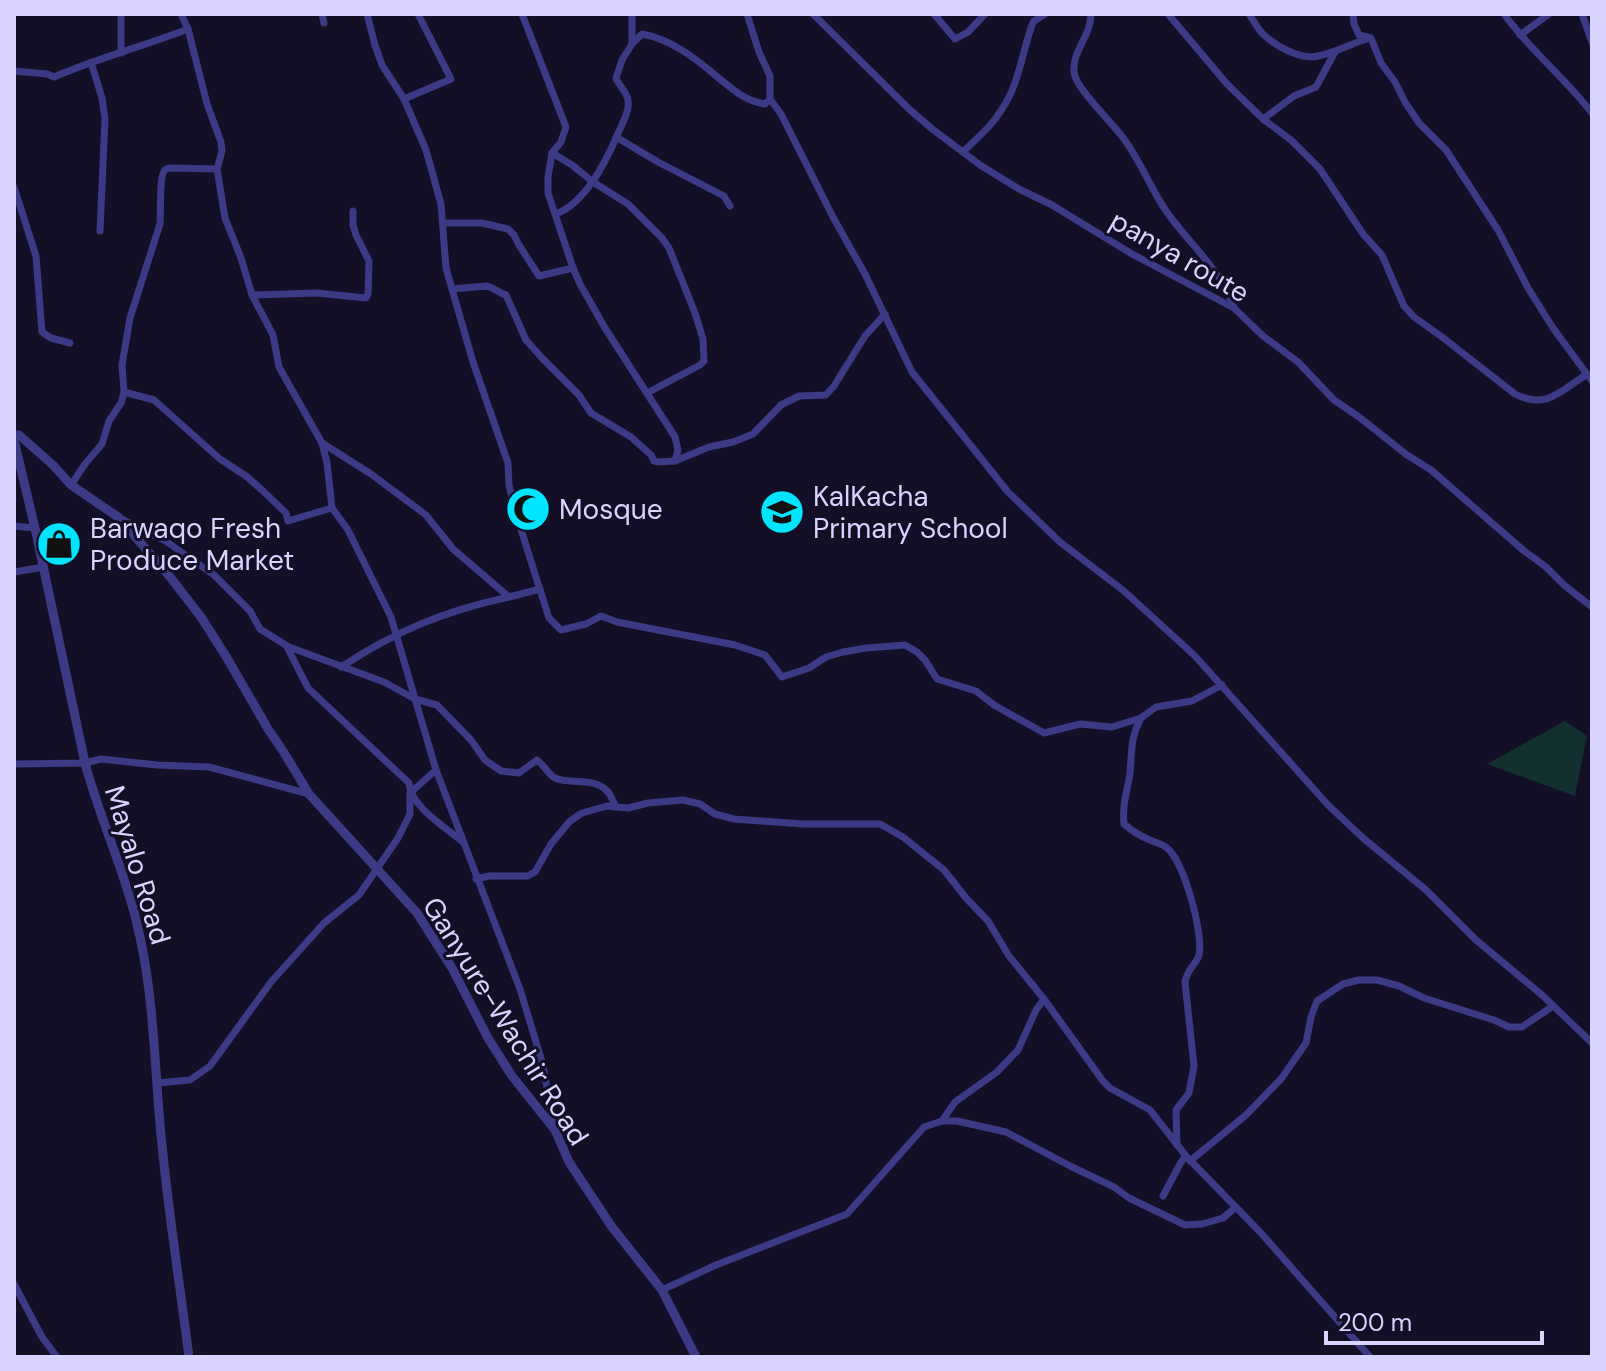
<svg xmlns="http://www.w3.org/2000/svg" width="1606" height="1371" font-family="'DM Sans',sans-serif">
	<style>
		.green { fill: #12302f }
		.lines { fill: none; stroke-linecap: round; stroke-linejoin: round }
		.minor { stroke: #3d3a85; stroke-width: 7 }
		.tertiary { stroke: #3d3a85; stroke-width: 9 }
		.labels { text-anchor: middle; stroke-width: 6; stroke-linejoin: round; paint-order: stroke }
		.street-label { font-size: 28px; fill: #d9d4ff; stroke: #130f26 }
		.poi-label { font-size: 28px; fill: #d9d4ff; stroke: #130f26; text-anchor: start }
	</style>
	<rect width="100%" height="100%" fill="#130f26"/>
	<path class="green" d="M1565,721L1587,736L1575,796L1487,764Z"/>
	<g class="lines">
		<g class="minor">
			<path d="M181,14L188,29L207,104L221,142L222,151L217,169L225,218L241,258L252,295L273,335L279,367L322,443L327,463L332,508L348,530L391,617L436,770L520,989L543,1065L554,1127"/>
			<path d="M322,14L324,23"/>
			<path d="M367,14L375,45L382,65L404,99L426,150L441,204L446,268L452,289L473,362L508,463L509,485L515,510L534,571L549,618L561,630L586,624L601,616L617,622L735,645L765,655L782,677L809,668L826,657L843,652L866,648L905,645L917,652L925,660L937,679L976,691L994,705L1044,733L1080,724L1112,727L1141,718L1156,707L1192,701L1222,685"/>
			<path d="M522,14L566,127L561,142L552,153L548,177V193L573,268L580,284L605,328L675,437L678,450L675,461"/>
			<path d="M747,14L759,52L770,76V99L781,114L834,219L865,274L912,372L1008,492L1060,542L1124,591L1195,656L1328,805L1363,838L1426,890L1476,940L1542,995L1592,1043"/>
			<path d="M813,14L909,109L931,128L980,165L1019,189L1052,205L1132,254L1234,308L1263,336L1298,362L1334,400L1359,417L1407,455L1431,470L1523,550L1546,567L1564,585L1592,607"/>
			<path d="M934,14L955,39L968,32L985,14"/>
			<path d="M1091,14C1091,36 1072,51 1074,72C1075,88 1113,123 1124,139C1140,161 1150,186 1164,208C1182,235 1207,257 1224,285C1228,292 1231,300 1234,308"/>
			<path d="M1168,14L1227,84L1263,119L1291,140L1320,169L1363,234L1382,255L1404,306L1414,317L1442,337L1515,394C1546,410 1561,391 1587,374"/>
			<path d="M1249,14C1254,21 1258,30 1264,35C1277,47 1301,60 1318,56C1335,53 1350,44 1367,39"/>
			<path d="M1353,14L1354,24L1359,35L1371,38L1381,63L1395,82L1405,102L1419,123L1446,150L1498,230L1528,288L1553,328L1592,381"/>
			<path d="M1504,14C1530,50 1565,78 1592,113"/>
			<path d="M1582,14L1592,42"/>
			<path d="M1520,35L1549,14"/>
			<path d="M632,44L642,34C670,39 694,57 715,75C731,88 744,101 765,104L770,99"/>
			<path d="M121,53V14"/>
			<path d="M91,62L102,98L105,119L100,231"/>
			<path d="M14,71L47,74L54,77C98,58 144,46 188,29"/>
			<path d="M404,99L451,79L418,14"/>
			<path d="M1263,119L1294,96L1316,87L1335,52"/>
			<path d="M616,137L658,162L724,196L730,206"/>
			<path d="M963,152C977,138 992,126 1002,109C1019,84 1022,53 1032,25L1034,21L1045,14"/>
			<path d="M552,153L572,165L593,182L628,204L662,238L669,248L695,313L703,339L704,361L700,365L647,393"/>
			<path d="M14,187L36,256L42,332L51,338L70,343"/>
			<path d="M556,214C585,203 605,163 617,136C621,125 630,112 628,100C627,92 619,86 616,78L622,60L632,44V14"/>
			<path d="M443,223H482L508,229L514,235L519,245L539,276L573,268"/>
			<path d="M452,289L486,286C494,287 498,293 506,295L526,340L542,358L579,395L591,413L631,437L651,455L654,461L659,462L675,461L709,447L733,442L753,434L781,405L799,396L826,395L834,386L865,336L885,314"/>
			<path d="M252,295L317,293L366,298L368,294L369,261L356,235L353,225V211"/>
			<path d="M124,392L154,400L220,459L246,476L262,490L286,513L288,521L332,508"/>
			<path d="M322,443L371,474L426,515L453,549L509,597L540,589"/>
			<path d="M71,485L85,464L102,444L109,421L121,403L124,392L122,365L130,318L160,224C161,214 159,174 165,170C167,168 169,168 172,168L217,169"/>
			<path d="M120,518L167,542L214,575L250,611L260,629L289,647L384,682L415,699L437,705L471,740L485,760L501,771L519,773L537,760C544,765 548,774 555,778C571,785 593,777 606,790C611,794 613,802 616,807"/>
			<path d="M14,526L35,528"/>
			<path d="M14,572L44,567"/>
			<path d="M287,647L308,688L409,783C410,806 445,827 463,842"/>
			<path d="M341,667C396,631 444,611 509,597"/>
			<path d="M1141,718C1130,738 1132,752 1130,774C1127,791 1122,806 1124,824C1132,831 1140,836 1150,840C1156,843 1163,844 1167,848C1184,861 1204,935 1199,955C1196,965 1188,967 1185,982L1194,1066L1189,1093L1176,1110L1177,1145"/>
			<path d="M14,764L85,763L101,759L157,765L209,767L309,794"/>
			<path d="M476,879L489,876H528L535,872L551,844L570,821L582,813L607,806L628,808L648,803L683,800L700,804L715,814L734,819L803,824H880L903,837L944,870L966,898L988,921L1009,956L1044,999L1103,1081L1110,1088L1150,1110L1186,1156L1261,1233L1370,1357"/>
			<path d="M158,1083L190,1080L210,1066L271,982L324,923L359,895L398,838L410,814V793L436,770"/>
			<path d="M942,1121H957L1006,1132L1070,1166L1114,1187L1129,1198L1185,1225L1202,1224L1223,1218L1236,1207"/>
			<path d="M1190,1161L1246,1115L1281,1079L1306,1043L1311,1017L1317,1001L1343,984L1359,980H1377L1399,986L1424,998L1494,1020L1509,1027H1522L1553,1006"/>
			<path d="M1163,1196L1181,1162L1186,1156"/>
			<path d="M14,1284L42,1337L57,1357"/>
			<path d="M662,1290L716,1265L847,1214L924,1127L942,1121L955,1102L997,1072L1018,1050L1036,1010L1044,999"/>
		</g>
		<g class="tertiary">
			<path d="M14,435H19L53,465L71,485L118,517L167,573L201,617L227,658L268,729L283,751L309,794L417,913L452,968L488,1038L512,1076L555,1130L569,1162L612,1227L662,1290L696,1357"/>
			<path d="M14,440L35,528L85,763C99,816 123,867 136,920C155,993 154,1070 162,1145C169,1216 180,1286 189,1357"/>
		</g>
	</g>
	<defs>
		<g id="mosque-disc" transform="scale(2.3)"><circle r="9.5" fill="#00e5ff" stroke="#130f26"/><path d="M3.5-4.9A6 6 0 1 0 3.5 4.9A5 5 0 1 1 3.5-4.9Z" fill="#111"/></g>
		<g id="school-disc" transform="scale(2.3)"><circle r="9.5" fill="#00e5ff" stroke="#130f26"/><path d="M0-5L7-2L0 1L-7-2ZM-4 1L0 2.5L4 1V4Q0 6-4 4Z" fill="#111"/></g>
		<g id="shop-disc" transform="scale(2.3)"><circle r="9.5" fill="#00e5ff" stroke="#130f26"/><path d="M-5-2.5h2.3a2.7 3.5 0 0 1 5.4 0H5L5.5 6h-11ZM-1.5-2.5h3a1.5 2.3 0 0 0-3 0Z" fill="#111"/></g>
	</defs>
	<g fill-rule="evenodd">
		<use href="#mosque-disc" x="528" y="509"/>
		<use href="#school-disc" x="782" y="512"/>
		<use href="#shop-disc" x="59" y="544"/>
	</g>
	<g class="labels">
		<g class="street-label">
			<text transform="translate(1180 256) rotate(30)" y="10">panya route</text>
			<text transform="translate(138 865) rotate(73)" y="10">Mayalo Road</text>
			<text transform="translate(506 1021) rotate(58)" y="10">Ganyure-Wachir Road</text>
		</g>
		<g class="poi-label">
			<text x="813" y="506">KalKacha<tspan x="813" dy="32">Primary School</tspan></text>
			<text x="559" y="519">Mosque</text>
			<text x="90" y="538">Barwaqo Fresh<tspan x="90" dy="32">Produce Market</tspan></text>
		</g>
	</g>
	<rect width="1606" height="1371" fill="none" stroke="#d9d4ff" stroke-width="32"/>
	<path d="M1326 1331v12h216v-12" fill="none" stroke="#d9d4ff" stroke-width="4"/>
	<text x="1338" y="1331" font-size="24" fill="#d9d4ff" stroke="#130f26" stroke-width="6" paint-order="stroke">200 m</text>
</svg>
